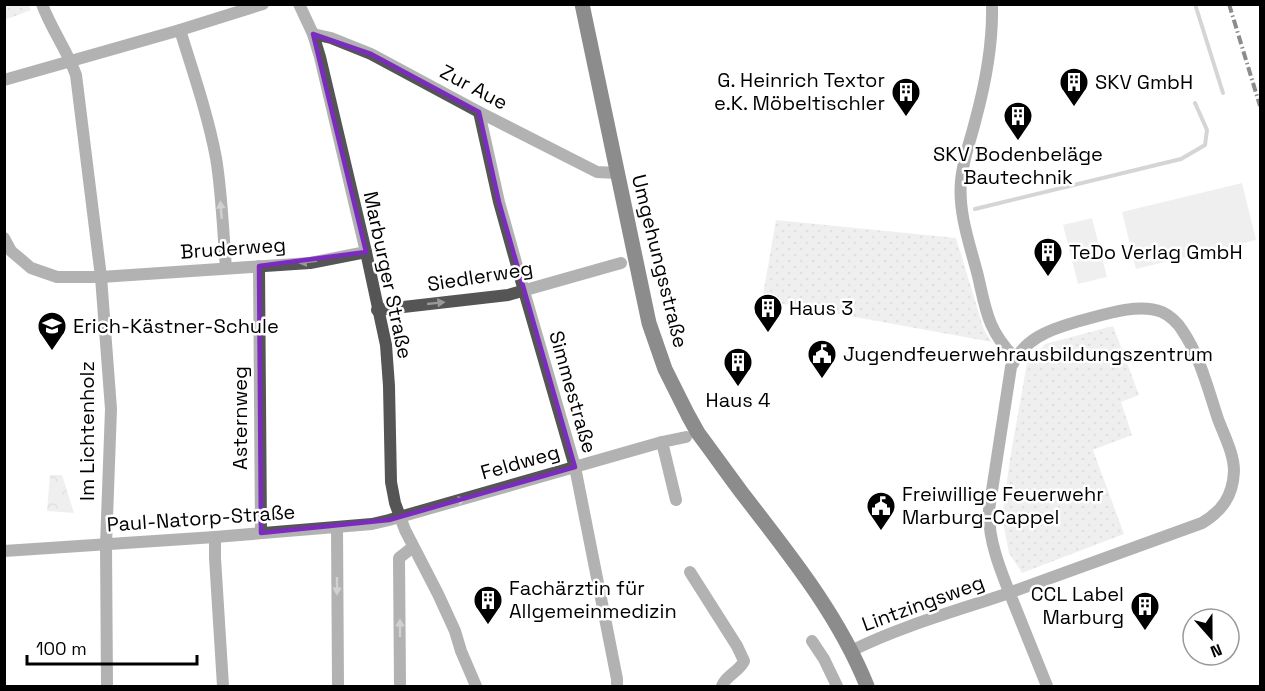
<svg xmlns="http://www.w3.org/2000/svg" width="1265" height="691" font-family="'Space Grotesk',sans-serif">
	<style>
		.grass { fill: url(#grass-dots) }
		.forest { fill: url(#forest-crowns) }
		.pitch { fill: #dcdcdc }
		.lines { fill: none; stroke-linecap: round; stroke-linejoin: round }
		.stream { stroke: #a3a3a3; stroke-width: 4 }
		.minor { stroke: #555; stroke-width: 12 }
		.major { stroke: #000; stroke-width: 15 }
		.rail { stroke: #000; stroke-width: 4; stroke-dasharray: 9 3 1.5 3; stroke-linecap: butt }
		.oneway { fill: #999 }
		.marked { fill: none; stroke: #7b2cbf; stroke-width: 4.5; stroke-linejoin: round }
		.labels { text-anchor: middle; stroke-width: 5; stroke-linejoin: round; paint-order: stroke }
		.poi-label { font-size: 20px; fill: #000; stroke: #fff; text-anchor: start }
		.street-label { font-size: 20px; fill: #000; stroke: #fff }
	</style>
	<defs>
		<pattern id="grass-dots" width="8" height="8" patternUnits="userSpaceOnUse" patternTransform="scale(1.5)"><rect width="8" height="8" fill="#dcdcdc"/><path d="M2 2h.1M6 6h.1" fill="none" stroke="#bbb" stroke-width="1.8" stroke-linecap="round"/></pattern>
		<pattern id="forest-crowns" width="20" height="18" patternUnits="userSpaceOnUse" patternTransform="scale(1.5)"><rect width="20" height="18" fill="#dcdcdc"/><path d="M2 6a3 3 0 1 1 6 0M12 15a3 3 0 1 1 6 0" fill="none" stroke="#bbb"/></pattern>
	</defs>
	<rect width="100%" height="100%" fill="#fff"/>
	<g class="grass">
		<path d="M5,4L29,5L31,10L5,20Z"/>
		<path d="M776,220L956,238L984,330L992,342L762,300Z"/>
		<path d="M1113,326L1139,395L1121,402L1132,435L1093,450L1124,534L1022,573L1009,553L1002,517L1010,459L1027,363L1045,344Z"/>
	</g>
	<path class="forest" d="M50,475H62L74,513L47,511Z"/>
	<g class="pitch">
		<path d="M1242,183L1256,240L1136,269L1122,212Z"/>
		<path d="M1092,218L1107,277L1078,284L1063,225Z"/>
	</g>
	<g class="lines">
		<g class="stream">
			<path d="M1195,4L1223,93"/>
			<path d="M975,209L1181,159L1205,145L1207,130L1195,103"/>
		</g>
		<g class="minor">
			<path d="M42,4C51,29 67,50 76,75L101,277L111,409L106,545L107,686"/>
			<path d="M299,4L313,34L320,57L366,252L386,345L389,386L391,482L395,503L405,530L438,594L455,631L461,651L476,686"/>
			<path d="M992,4C993,43 986,81 976,118C971,139 963,159 961,181C958,213 970,245 978,276C986,311 988,331 1015,358"/>
			<path d="M180,30C193,72 208,115 216,158C222,194 223,232 226,268"/>
			<path d="M313,34L331,38L371,54L479,112L597,172L617,173"/>
			<path d="M4,80L180,30L263,4"/>
			<path d="M479,112L499,202L524,291L575,467L617,679V686"/>
			<path d="M4,238L11,251L31,268L57,277H101L310,263L366,252"/>
			<path d="M259,266L261,533"/>
			<path d="M377,310L508,295L621,263"/>
			<path d="M662,442L676,500"/>
			<path d="M337,527L338,686"/>
			<path d="M215,537V558L223,686"/>
			<path d="M4,551L215,537L372,524L389,520L662,442L686,437"/>
			<path d="M690,572L737,646L744,661C739,672 726,675 722,686"/>
			<path d="M812,641L824,659L837,686"/>
			<path d="M851,651C901,626 956,611 1009,593C1074,570 1137,546 1202,523C1222,511 1233,496 1234,471C1234,454 1224,435 1218,419C1208,389 1200,356 1182,330C1178,323 1169,315 1162,312C1137,302 1100,316 1076,322C1048,330 1024,339 1011,367L989,510C988,542 1002,574 1014,604C1025,631 1036,659 1047,686"/>
			<path d="M400,686L399,558L413,547"/>
		</g>
		<path class="major" d="M582,4L649,323L665,369L688,415L698,433C713,453 727,473 742,493C789,554 838,614 867,686"/>
		<path class="rail" d="M1229,4L1260,106"/>
	</g>
	<defs><path id="oneway-solid" d="M-6-.8H1V-3.2L6.5 0L1 3.2V.8H-6Z" transform="scale(1.5)"/></defs>
	<g class="oneway">
		<use href="#oneway-solid" transform="translate(221 210) rotate(-95)"/>
		<use href="#oneway-solid" transform="translate(308 262) rotate(173)"/>
		<use href="#oneway-solid" transform="translate(436 303) rotate(-6)"/>
		<use href="#oneway-solid" transform="translate(457 501) rotate(-16)"/>
		<use href="#oneway-solid" transform="translate(337 586) rotate(90)"/>
		<use href="#oneway-solid" transform="translate(400 628) rotate(-90)"/>
	</g>
	<path d="M0 0H1265V691H0ZM313,34L371,54L479,112L499,202L575,467L389,520L261,533L259,266L366,252Z" fill="#fff" fill-opacity=".55" fill-rule="evenodd"/>
	<path class="marked" d="M313,34L371,54L479,112L499,202L575,467L389,520L261,533L259,266L366,252Z"/>
	<defs>
		<g id="building-pin" transform="scale(1.5)"><path d="M0 17L-7.5 6A9.5 9.5 0 1 1 7.5 6Z" fill="#000" stroke="#fff"/><path d="M-4-6H4V6H1V3H-1V6H-4ZM-2.5-4.3h1.7v1.8h-1.7ZM.8-4.3h1.7v1.8H.8ZM-2.5-1h1.7V.8h-1.7ZM.8-1h1.7V.8H.8Z" fill="#fff"/></g>
		<g id="school-pin" transform="scale(1.5)"><path d="M0 17L-7.5 6A9.5 9.5 0 1 1 7.5 6Z" fill="#000" stroke="#fff"/><path d="M0-5L7-2L0 1L-7-2ZM-4 1L0 2.5L4 1V4Q0 6-4 4Z" fill="#fff"/></g>
		<g id="civic-pin" transform="scale(1.5)"><path d="M0 17L-7.5 6A9.5 9.5 0 1 1 7.5 6Z" fill="#000" stroke="#fff"/><path d="M-.6-6.5H3V-4.5H.6V-3L4-1V1h2V6H-6V1h2V-1L-.6-3ZM-1.2 2.5V6h2.4V2.5Z" fill="#fff"/></g>
	</defs>
	<g fill-rule="evenodd">
		<use href="#building-pin" x="1074" y="82"/>
		<use href="#building-pin" x="906" y="92"/>
		<use href="#building-pin" x="1018" y="116"/>
		<use href="#building-pin" x="1048" y="252"/>
		<use href="#building-pin" x="768" y="308"/>
		<use href="#school-pin" x="52" y="326"/>
		<use href="#civic-pin" x="822" y="354"/>
		<use href="#building-pin" x="738" y="362"/>
		<use href="#civic-pin" x="881" y="506"/>
		<use href="#building-pin" x="488" y="600"/>
		<use href="#building-pin" x="1145" y="606"/>
	</g>
	<g class="labels">
		<g class="poi-label">
			<text x="885" y="87" text-anchor="end">G. Heinrich Textor<tspan x="885" dy="23">e.K. Möbeltischler</tspan></text>
			<text x="1095" y="89">SKV GmbH</text>
			<text x="1018" y="161" text-anchor="middle">SKV Bodenbeläge<tspan x="1018" dy="23">Bautechnik</tspan></text>
			<text x="1069" y="259">TeDo Verlag GmbH</text>
			<text x="789" y="315">Haus 3</text>
			<text x="73" y="333">Erich-Kästner-Schule</text>
			<text x="843" y="361">Jugendfeuerwehrausbildungszentrum</text>
			<text x="738" y="407" text-anchor="middle">Haus 4</text>
			<text x="902" y="501">Freiwillige Feuerwehr<tspan x="902" dy="23">Marburg-Cappel</tspan></text>
			<text x="509" y="595">Fachärztin für<tspan x="509" dy="23">Allgemeinmedizin</tspan></text>
			<text x="1124" y="601" text-anchor="end">CCL Label<tspan x="1124" dy="23">Marburg</tspan></text>
		</g>
		<g class="street-label">
			<text transform="translate(474 87) rotate(28)" y="7">Zur Aue</text>
			<text transform="translate(233 248) rotate(-4)" y="7">Bruderweg</text>
			<text transform="translate(660 261) rotate(76)" y="7">Umgehungsstraße</text>
			<text transform="translate(388 275) rotate(78)" y="7">Marburger Straße</text>
			<text transform="translate(480 276) rotate(-9)" y="7">Siedlerweg</text>
			<text transform="translate(573 392) rotate(74)" y="7">Simmestraße</text>
			<text transform="translate(240 418) rotate(-90)" y="7">Asternweg</text>
			<text transform="translate(87 431) rotate(-90)" y="7">Im Lichtenholz</text>
			<text transform="translate(520 462) rotate(-16)" y="7">Feldweg</text>
			<text transform="translate(201 518) rotate(-4)" y="7">Paul-Natorp-Straße</text>
			<text transform="translate(923 603) rotate(-20)" y="7">Lintzingsweg</text>
		</g>
	</g>
	<rect width="1265" height="691" fill="none" stroke="#000000" stroke-width="12"/>
	<g transform="translate(1211 637) rotate(159)"><circle r="28" fill="#ffffff" stroke="#999999" stroke-width="1.5"/>
	<path d="M0-4.5L10 22L0 15L-10 22Z" fill="#000000"/>
	<text y="-9" font-size="16" font-weight="bold" text-anchor="middle" fill="#000000">N</text>
	</g>
	<path d="M27 655v9h170v-9" fill="none" stroke="#000000" stroke-width="3"/>
	<text x="36" y="655" font-size="18" fill="#000000" stroke="#ffffff" stroke-width="4.5" paint-order="stroke">100 m</text>
</svg>
